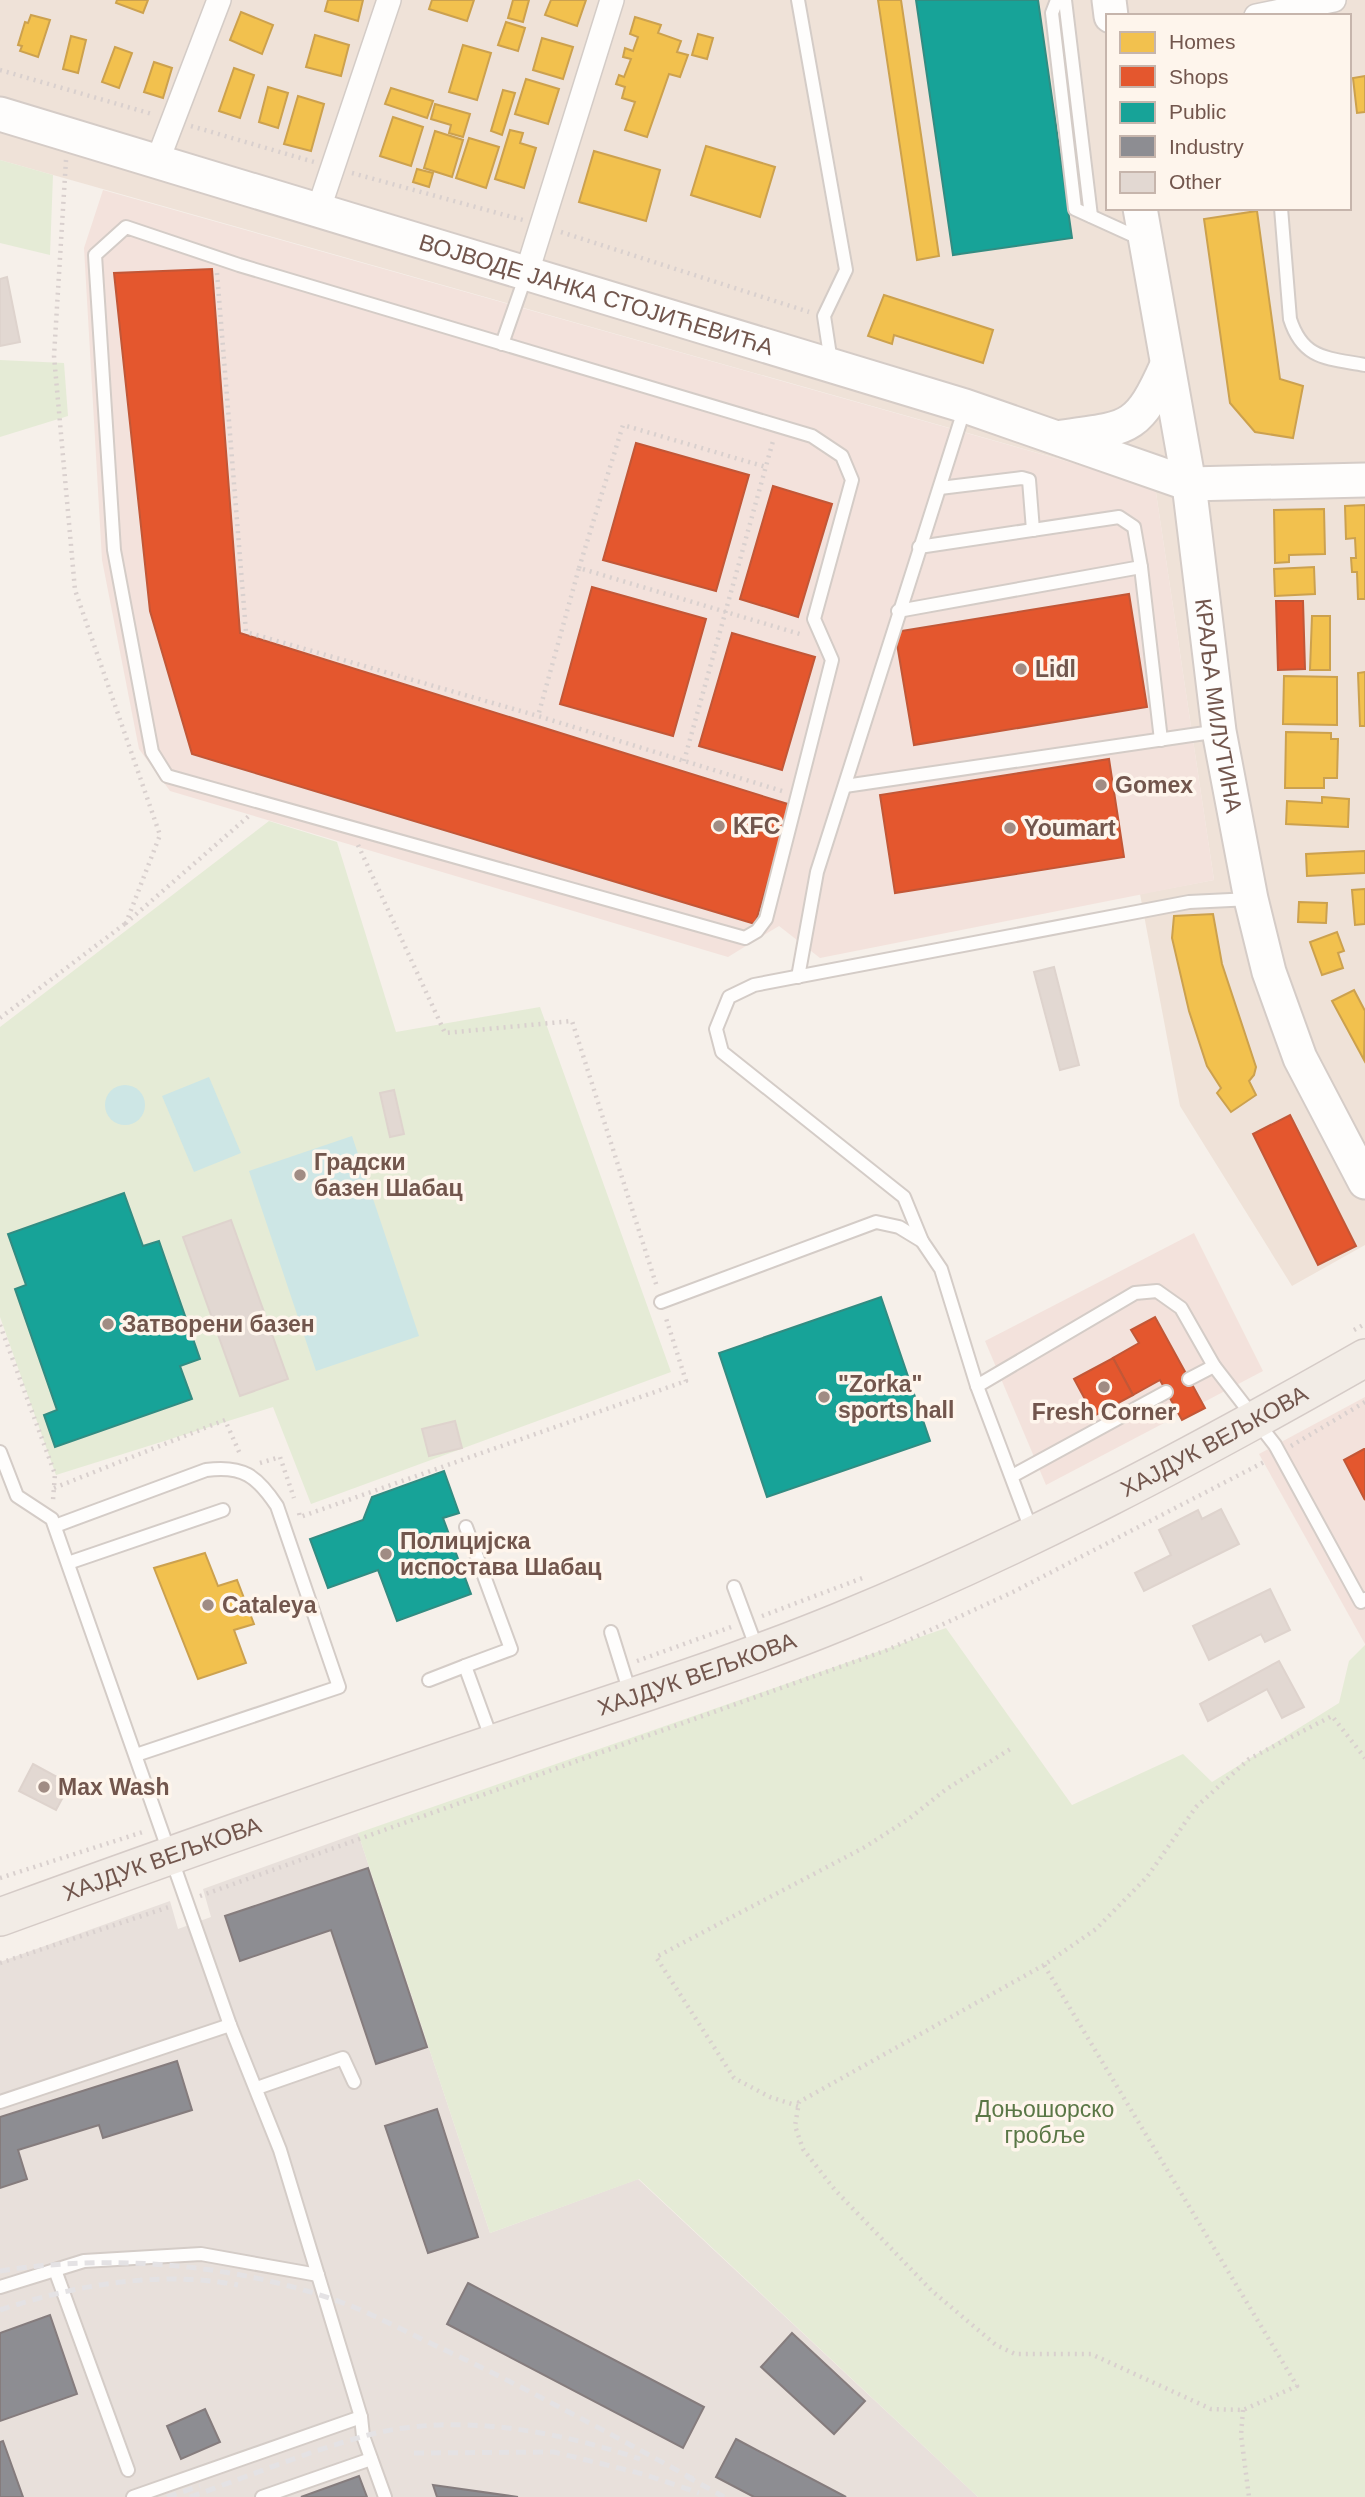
<svg xmlns="http://www.w3.org/2000/svg" width="1365" height="2497" font-family="Helvetica,sans-serif">
	<style>
		.residential { fill: #efe2d8; fill-rule: evenodd }
		.commercial { fill: #f3e2dc }
		.industrial { fill: #e8e0db }
		.green { fill: #e5ebd6 }
		.water { fill: #cde6e5 }
		.homes { fill: #f2c14e; stroke: #cca14e; stroke-width: 2 }
		.shops { fill: #e4572e; stroke: #c25737; stroke-width: 2 }
		.public { fill: #17a398; stroke: #328c82; stroke-width: 2 }
		.industry { fill: #8d8d92; stroke: #857c7d; stroke-width: 2 }
		.building { fill: #e2d8d2; stroke: #ded3cd; stroke-width: 2 }
		.lines { fill: none; stroke-linecap: round; stroke-linejoin: round }
		.lane-casing { stroke: #d4ccc7; stroke-width: 16 }
		.street-casing { stroke: #d4ccc7; stroke-width: 26 }
		.secondary-casing { stroke: #d5ccc7; stroke-width: 37 }
		.primary-casing { stroke: #d5cbc7; stroke-width: 40 }
		.path { stroke: #d9d0ce; stroke-width: 4.5; stroke-dasharray: 2 5; stroke-linecap: butt }
		.lane { stroke: #fefdfc; stroke-width: 12 }
		.street { stroke: #fefdfc; stroke-width: 23 }
		.secondary { stroke: #fefdfc; stroke-width: 33 }
		.primary { stroke: #f2ece6; stroke-width: 37 }
		.rail { stroke: #e4e2e4; stroke-width: 5; stroke-dasharray: 10 7; stroke-linecap: butt }
		.poi-dot { fill: #a08c84; stroke: #fef5ec; stroke-width: 2.5 }
		.labels { text-anchor: middle; stroke-width: 7; stroke-linejoin: round; paint-order: stroke }
		.street-label { font-size: 23px; fill: #72564d; stroke: #fef5ec }
		.poi-label { font-size: 23px; font-weight: bold; fill: #72564d; stroke: #fef5ec; text-anchor: start }
		.park-label { font-size: 23px; fill: #5a7746; stroke: #fef5ec }
	</style>
	<rect width="100%" height="100%" fill="#f6f0ea"/>
	<path class="residential" d="M0,0H1365V1245L1292,1286L1180,1106L1140,894L1214,880L1155,486L0,160ZM1108,16H1349V208H1108Z"/>
	<g class="commercial">
		<path d="M103,190L1155,486L1214,880L820,958L779,926L728,957L170,791L139,749L102,560L84,248Z"/>
		<path d="M1194,1233L1263,1371L1046,1485L985,1341Z"/>
		<path d="M1365,1397V1644L1259,1454Z"/>
	</g>
	<path class="industrial" d="M358,1833L490,2233L638,2179L978,2497H0V1962L170,1901L178,1929L211,1917L203,1889Z"/>
	<g class="green">
		<path d="M0,160L53,175L50,255L0,243Z"/>
		<path d="M0,360L64,363L68,416L0,437Z"/>
		<path d="M269,821L337,842L396,1032L540,1007L671,1372L311,1504L273,1407L56,1475L0,1317V1027Z"/>
		<path d="M946,1628L1072,1805L1183,1754L1212,1782L1339,1703L1349,1661L1365,1645V2497H978L639,2179L490,2233L358,1833Z"/>
	</g>
	<g class="water">
		<path d="M209,1077L241,1153L194,1172L162,1096Z"/>
		<circle cx="125" cy="1105" r="20"/>
		<path d="M352,1136L419,1336L316,1371L249,1171Z"/>
	</g>
	<g class="homes">
		<path d="M117,0H148L143,13L116,3Z"/>
		<path d="M328,0H363L358,21L325,11Z"/>
		<path d="M432,0H474L467,21L429,9Z"/>
		<path d="M513,0H529L523,22L508,18Z"/>
		<path d="M551,0H586L577,26L545,15Z"/>
		<path d="M878,0H901L939,256L917,260Z"/>
		<path d="M241,12L273,25L262,54L230,40Z"/>
		<path d="M31,15L50,20L38,57L20,51L22,46L18,45L25,22L28,23Z"/>
		<path d="M635,17L661,25L658,33L681,41L677,52L688,55L680,77L669,74L647,137L625,130L635,102L622,98L625,87L616,84L619,75L624,77L631,59L623,57L625,48L633,51L638,37L630,34Z"/>
		<path d="M506,22L525,28L518,51L498,45Z"/>
		<path d="M698,34L713,38L707,59L692,55Z"/>
		<path d="M315,35L349,45L341,76L306,67Z"/>
		<path d="M71,36L86,40L78,73L63,69Z"/>
		<path d="M542,38L573,47L563,79L533,70Z"/>
		<path d="M463,45L491,53L477,100L449,92Z"/>
		<path d="M115,47L132,53L119,88L102,82Z"/>
		<path d="M154,62L172,68L163,98L144,92Z"/>
		<path d="M234,68L254,75L240,118L219,111Z"/>
		<path d="M1365,76V112L1357,113L1353,78Z"/>
		<path d="M526,79L559,89L548,124L515,114Z"/>
		<path d="M268,87L288,93L278,128L259,122Z"/>
		<path d="M391,88L433,101L427,118L385,104Z"/>
		<path d="M503,90L515,93L502,135L491,131Z"/>
		<path d="M298,96L324,104L311,151L284,144Z"/>
		<path d="M435,104L470,114L463,137L449,133L451,125L431,119Z"/>
		<path d="M393,117L423,127L411,166L380,156Z"/>
		<path d="M510,130L523,133L520,143L536,148L524,188L495,179Z"/>
		<path d="M435,131L463,140L452,177L424,168Z"/>
		<path d="M469,138L499,147L486,188L456,178Z"/>
		<path d="M706,146L775,167L760,217L691,195Z"/>
		<path d="M594,151L660,170L646,221L579,202Z"/>
		<path d="M417,169L433,173L429,187L413,182Z"/>
		<path d="M1257,211L1280,379L1303,386L1293,438L1255,432L1230,403L1204,219Z"/>
		<path d="M884,295L993,330L983,363L894,335L892,344L868,336Z"/>
		<path d="M1365,505V599H1358L1357,572H1352L1351,558H1356L1355,538L1346,539L1345,506Z"/>
		<path d="M1324,509L1325,554L1289,555V562L1275,563L1274,510Z"/>
		<path d="M1314,567L1315,594L1275,596L1274,569Z"/>
		<path d="M1312,616H1330V670H1310Z"/>
		<path d="M1365,672V726H1360L1358,673Z"/>
		<path d="M1284,676L1337,677V725L1283,724Z"/>
		<path d="M1286,732L1331,733V739H1338L1337,778H1324V788H1285Z"/>
		<path d="M1322,797L1349,799L1348,827L1286,824L1287,801L1322,803Z"/>
		<path d="M1365,851V873L1307,876L1306,854Z"/>
		<path d="M1365,889V924L1355,925L1352,890Z"/>
		<path d="M1299,902L1327,903L1326,923L1298,922Z"/>
		<path d="M1213,914L1222,964L1256,1067L1254,1075L1249,1081L1256,1095L1231,1112L1217,1093L1221,1088L1207,1066L1189,1011L1172,938L1174,916Z"/>
		<path d="M1337,932L1344,951L1338,953L1343,968L1322,975L1310,942Z"/>
		<path d="M1354,990L1365,1011L1364,1060L1332,1001Z"/>
		<path d="M205,1553L218,1586L237,1580L254,1624L234,1630L246,1663L198,1679L154,1568Z"/>
	</g>
	<g class="shops">
		<path d="M212,269L240,633L791,805L755,924L192,754L150,611L114,273Z"/>
		<path d="M636,443L749,475L716,591L603,560Z"/>
		<path d="M773,486L832,504L798,617L740,599Z"/>
		<path d="M592,587L706,619L673,736L560,704Z"/>
		<path d="M1129,594L1147,707L914,745L895,632Z"/>
		<path d="M1276,601H1303L1305,669L1278,670Z"/>
		<path d="M732,633L815,657L782,770L699,746Z"/>
		<path d="M1109,759L1124,857L895,893L880,795Z"/>
		<path d="M1290,1115L1356,1246L1318,1265L1253,1134Z"/>
		<path d="M1155,1317L1205,1408L1182,1420L1160,1380L1133,1395L1113,1358L1139,1343L1131,1330Z"/>
		<path d="M1113,1358L1133,1395L1094,1416L1074,1379Z"/>
		<path d="M1364,1449H1365V1500L1344,1460Z"/>
	</g>
	<g class="public">
		<path d="M916,0H1038L1072,238L953,255Z"/>
		<path d="M124,1193L143,1246L159,1241L200,1359L180,1366L192,1399L55,1447L44,1415L57,1410L15,1289L26,1285L8,1234Z"/>
		<path d="M881,1297L930,1441L767,1497L719,1353Z"/>
		<path d="M444,1471L459,1513L443,1518L471,1594L397,1621L378,1570L328,1588L310,1539L363,1520L372,1497Z"/>
	</g>
	<g class="industry">
		<path d="M368,1868L427,2047L376,2064L331,1930L240,1961L225,1916Z"/>
		<path d="M177,2061L192,2110L103,2138L99,2125L18,2150L27,2179L0,2188V2117Z"/>
		<path d="M437,2109L478,2237L428,2253L385,2126Z"/>
		<path d="M468,2283L704,2407L683,2448L447,2324Z"/>
		<path d="M50,2315L77,2394L0,2421V2333Z"/>
		<path d="M792,2333L865,2401L834,2434L761,2367Z"/>
		<path d="M205,2409L220,2442L181,2459L167,2426Z"/>
		<path d="M736,2439L846,2497H754L716,2477Z"/>
		<path d="M3,2441L23,2497H0V2442Z"/>
		<path d="M359,2476L367,2497H301Z"/>
		<path d="M433,2485L518,2497H437Z"/>
	</g>
	<g class="building">
		<path d="M7,277L20,342L0,346V279Z"/>
		<path d="M1054,967L1079,1065L1060,1070L1034,972Z"/>
		<path d="M394,1090L404,1134L390,1137L380,1093Z"/>
		<path d="M231,1220L288,1379L240,1396L183,1237Z"/>
		<path d="M455,1421L462,1448L429,1456L422,1429Z"/>
		<path d="M1221,1509L1239,1544L1144,1591L1135,1573L1171,1555L1159,1530L1198,1510L1202,1519Z"/>
		<path d="M1270,1589L1290,1630L1265,1642L1261,1634L1209,1660L1193,1626Z"/>
		<path d="M1279,1661L1304,1707L1282,1718L1267,1689L1208,1721L1200,1704Z"/>
		<path d="M33,1764L70,1784L56,1810L19,1791Z"/>
	</g>
	<g class="lines">
		<g class="lane-casing">
			<g id="lane">
				<path d="M798,0L846,270L824,316L831,362"/>
				<path d="M1057,0L1052,13L1075,209L1141,239"/>
				<path d="M1065,0L1091,216"/>
				<path d="M1281,208L1290,319C1303,360 1328,358 1365,365"/>
				<path d="M126,227L239,265L812,436L842,456L852,480L814,619L832,660L766,919L757,931L745,938L167,776L152,752L114,550L95,255Z"/>
				<path d="M502,344L526,275"/>
				<path d="M940,488L1022,478L1029,480L1033,530"/>
				<path d="M919,547L1119,517L1134,527L1141,567L1161,740"/>
				<path d="M898,611L1141,567"/>
				<path d="M845,786L1219,731"/>
				<path d="M798,977L817,872L965,407"/>
				<path d="M922,1241L904,1197L722,1052L716,1029L729,997L754,985L1189,902L1251,899"/>
				<path d="M661,1302L876,1222L899,1227L922,1241L941,1269L977,1386L1032,1532"/>
				<path d="M1189,1379L1214,1366"/>
				<path d="M977,1386L1135,1293L1157,1291L1181,1308L1214,1366L1275,1445L1361,1602L1365,1599"/>
				<path d="M0,1452L17,1496L52,1519L230,2025L280,2150L361,2417L363,2436L385,2497"/>
				<path d="M1012,1476L1166,1392"/>
				<path d="M55,1526L206,1470C243,1465 257,1476 277,1506L339,1687L136,1755"/>
				<path d="M466,1527L511,1649L465,1666L492,1740"/>
				<path d="M68,1563L223,1510"/>
				<path d="M734,1587L757,1649"/>
				<path d="M611,1632L630,1693"/>
				<path d="M429,1680L465,1666"/>
				<path d="M257,2088L343,2058L354,2082"/>
				<path d="M0,2102L230,2025"/>
				<path d="M55,2270L128,2470"/>
				<path d="M0,2287L84,2261L201,2254L318,2275"/>
				<path d="M133,2497L361,2417"/>
				<path d="M262,2497L371,2459"/>
			</g>
		</g>
		<g class="street-casing">
			<g id="street">
				<path d="M1256,16L1334,0"/>
				<path d="M157,162L219,0"/>
				<path d="M318,211L389,0"/>
				<path d="M527,272L612,0"/>
			</g>
		</g>
		<g class="secondary-casing">
			<g id="secondary">
				<path d="M1109,0L1111,16"/>
				<path id="s1" d="M0,114L965,406L1189,484L1365,480"/>
				<path id="s2" d="M1140,208L1189,484L1219,731L1251,899L1269,972L1300,1058L1365,1182"/>
				<path d="M1062,437C1130,428 1138,430 1167,365"/>
			</g>
		</g>
		<g class="primary-casing">
			<g id="primary">
				<path id="s3" d="M0,1917C165,1857 331,1798 498,1742C612,1703 729,1667 841,1621C1022,1547 1195,1455 1365,1358"/>
			</g>
		</g>
		<g class="path">
			<path d="M0,70L152,114"/>
			<path d="M191,126L314,162"/>
			<path d="M66,160L54,356L75,590L160,835L126,923L250,815"/>
			<path d="M352,173L523,220"/>
			<path d="M561,232L809,312"/>
			<path d="M217,273L246,632L538,716"/>
			<path d="M579,568L623,425L766,467"/>
			<path d="M684,761L773,441"/>
			<path d="M782,791L538,716L579,568L803,635"/>
			<path d="M358,845L445,1033L572,1021L657,1287"/>
			<path d="M0,1018L126,923"/>
			<path d="M0,1325L55,1474L53,1500"/>
			<path d="M1354,1330L1365,1324"/>
			<path d="M1291,1446L1365,1402"/>
			<path d="M260,1463L280,1457L294,1498"/>
			<path d="M54,1488L225,1420L240,1454"/>
			<path d="M299,1513L300,1517L686,1381L665,1315"/>
			<path d="M762,1616L865,1577"/>
			<path d="M637,1661L734,1626"/>
			<path d="M0,1878L146,1831"/>
			<path d="M200,1896L887,1650L1013,1592L1266,1461"/>
			<path d="M0,1963L172,1906"/>
			<path d="M1044,1965L799,2102L795,2126L803,2149L835,2190L932,2291L996,2345L1015,2354H1091L1211,2409L1243,2410L1297,2386L1044,1965L1096,1929L1147,1877L1196,1807L1249,1759L1332,1716L1365,1758"/>
			<path d="M798,2106L770,2097L734,2078L656,1957L865,1847L910,1818L945,1790L1012,1748"/>
			<path d="M1243,2410L1241,2435L1249,2497"/>
		</g>
		<use href="#lane" class="lane"/>
		<use href="#street" class="street"/>
		<use href="#secondary" class="secondary"/>
		<use href="#primary" class="primary"/>
		<g class="rail">
			<path d="M0,2271C114,2253 238,2264 346,2304C374,2315 401,2329 428,2342C519,2384 605,2431 693,2479"/>
			<path d="M0,2310C75,2285 159,2270 238,2285"/>
			<path d="M414,2453L554,2452L643,2474L699,2493"/>
			<path d="M686,2476L724,2497"/>
			<path d="M167,2497L200,2486"/>
			<path d="M190,2497C247,2477 304,2453 361,2437C450,2411 555,2430 640,2459"/>
		</g>
	</g>
	<g class="poi-dot">
		<circle cx="1021" cy="669" r="7"/>
		<circle cx="1101" cy="785" r="7"/>
		<circle cx="719" cy="826" r="7"/>
		<circle cx="1010" cy="828" r="7"/>
		<circle cx="300" cy="1175" r="7"/>
		<circle cx="108" cy="1324" r="7"/>
		<circle cx="1104" cy="1387" r="7"/>
		<circle cx="824" cy="1397" r="7"/>
		<circle cx="386" cy="1554" r="7"/>
		<circle cx="208" cy="1605" r="7"/>
		<circle cx="44" cy="1787" r="7"/>
	</g>
	<g class="labels">
		<g class="street-label">
			<text dy="8" stroke="none"><textPath href="#s1" startOffset="623">ВОЈВОДЕ ЈАНКА СТОЈИЋЕВИЋА</textPath></text>
			<text dy="8" stroke="none"><textPath href="#s2" startOffset="504">КРАЉА МИЛУТИНА</textPath></text>
			<text dy="8" stroke="none"><textPath href="#s3" startOffset="1306">ХАЈДУК ВЕЉКОВА</textPath></text>
			<text dy="8" stroke="none"><textPath href="#s3" startOffset="738">ХАЈДУК ВЕЉКОВА</textPath></text>
			<text dy="8" stroke="none"><textPath href="#s3" startOffset="172">ХАЈДУК ВЕЉКОВА</textPath></text>
		</g>
		<g class="poi-label">
			<text x="1035" y="677">Lidl</text>
			<text x="1115" y="793">Gomex</text>
			<text x="733" y="834">KFC</text>
			<text x="1024" y="836">Youmart</text>
			<text x="314" y="1170">Градски<tspan x="314" dy="26">базен Шабац</tspan></text>
			<text x="122" y="1332">Затворени базен</text>
			<text x="838" y="1392">"Zorka"<tspan x="838" dy="26">sports hall</tspan></text>
			<text x="1104" y="1420" text-anchor="middle">Fresh Corner</text>
			<text x="400" y="1549">Полицијска<tspan x="400" dy="26">испостава Шабац</tspan></text>
			<text x="222" y="1613">Cataleya</text>
			<text x="58" y="1795">Max Wash</text>
		</g>
		<g class="park-label">
			<text x="1045" y="2117">Доњошорско<tspan x="1045" dy="26">гробље</tspan></text>
		</g>
	</g>
	<rect x="1106" y="14" width="245" height="196" fill="#fef5ec" stroke="#c6b5ac" stroke-width="2"/>
	<rect x="1120" y="32" width="35" height="21" fill="#f2c14e" stroke="#c6b5ac" stroke-width="2"/>
	<text x="1169" y="49" font-size="21" fill="#72564d">Homes</text>
	<rect x="1120" y="66" width="35" height="21" fill="#e4572e" stroke="#c6b5ac" stroke-width="2"/>
	<text x="1169" y="84" font-size="21" fill="#72564d">Shops</text>
	<rect x="1120" y="102" width="35" height="21" fill="#17a398" stroke="#c6b5ac" stroke-width="2"/>
	<text x="1169" y="119" font-size="21" fill="#72564d">Public</text>
	<rect x="1120" y="136" width="35" height="21" fill="#8d8d92" stroke="#c6b5ac" stroke-width="2"/>
	<text x="1169" y="154" font-size="21" fill="#72564d">Industry</text>
	<rect x="1120" y="172" width="35" height="21" fill="#e2d8d2" stroke="#c6b5ac" stroke-width="2"/>
	<text x="1169" y="189" font-size="21" fill="#72564d">Other</text>
</svg>
